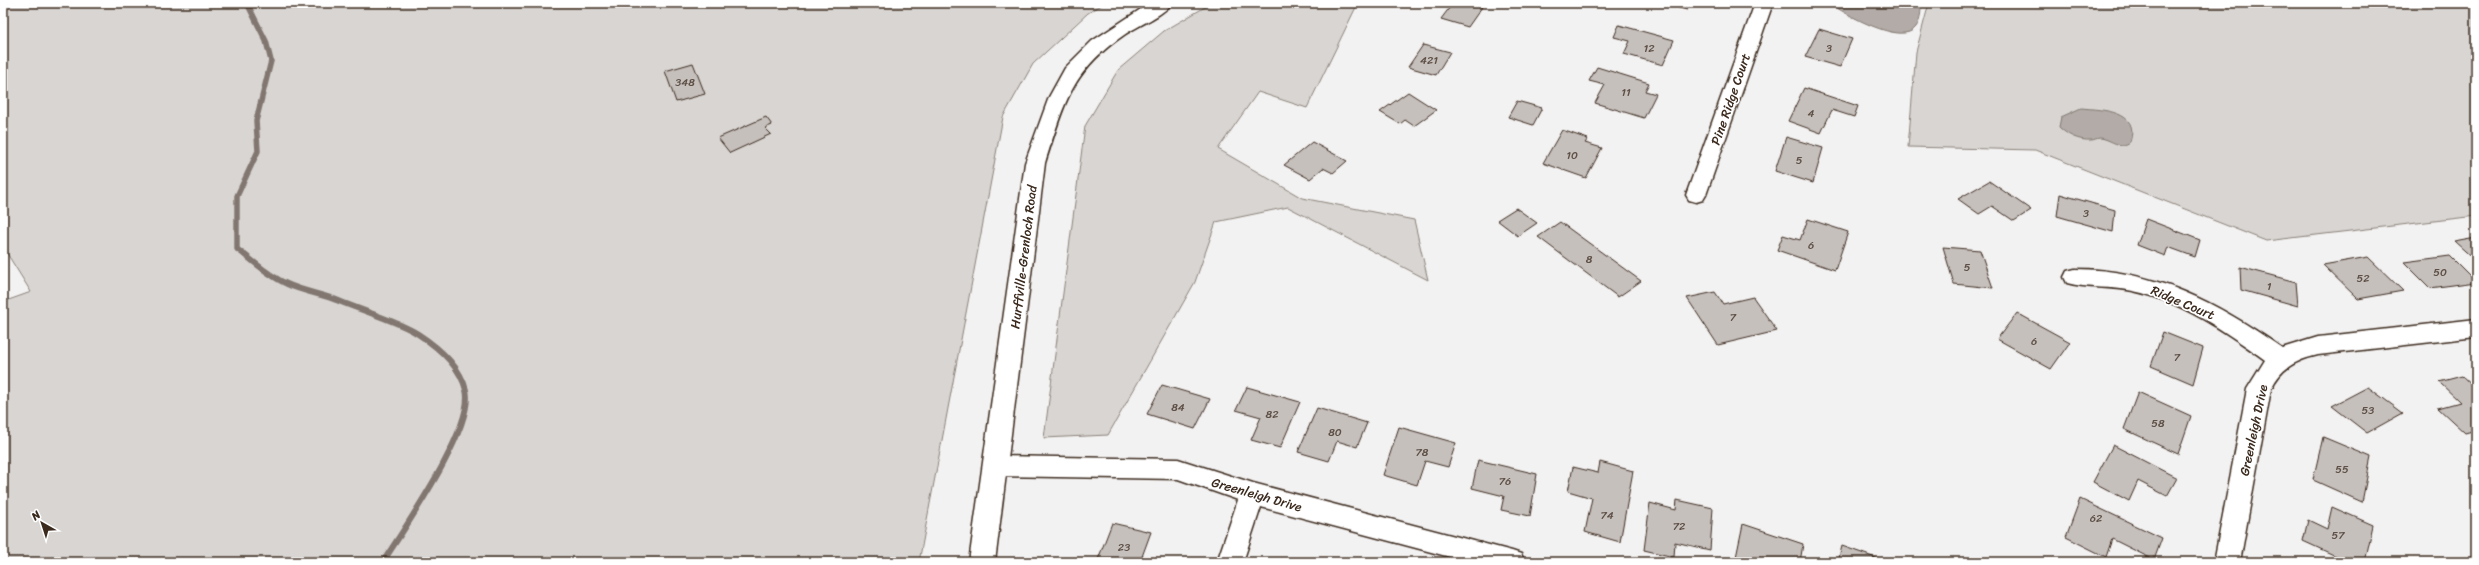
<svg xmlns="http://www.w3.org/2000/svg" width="2479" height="565" font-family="Sriracha,sans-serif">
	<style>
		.green { fill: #d8d5d2; stroke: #8a8078 }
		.water { fill: #b2aba7; stroke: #827770 }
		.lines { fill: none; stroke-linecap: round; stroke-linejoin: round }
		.stream-far1 { stroke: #827770; stroke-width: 5.5 }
		.stream { stroke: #827770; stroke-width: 6 }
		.building { fill: #c6c0bd; stroke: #3b2a1e }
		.street-casing { stroke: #3b2a1e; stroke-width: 3 }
		.secondary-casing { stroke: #3b2a1e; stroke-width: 3 }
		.street { fill: #fff; fill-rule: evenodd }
		.secondary { fill: #fff; fill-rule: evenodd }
		.labels { text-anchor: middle; stroke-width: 3.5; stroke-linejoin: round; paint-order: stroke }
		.number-label { font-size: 11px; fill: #5e5046 }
		.street-label { font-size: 13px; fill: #3b2a1e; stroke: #fff }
	</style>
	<rect width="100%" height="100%" fill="#f3f2f2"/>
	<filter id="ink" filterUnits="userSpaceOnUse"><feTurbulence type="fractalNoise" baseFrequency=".025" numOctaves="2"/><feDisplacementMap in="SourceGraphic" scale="8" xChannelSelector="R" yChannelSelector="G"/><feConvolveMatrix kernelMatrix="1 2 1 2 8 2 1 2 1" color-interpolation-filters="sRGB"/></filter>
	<g filter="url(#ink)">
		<g class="green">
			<path d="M3,3H1105L1088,13L1033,64L1003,117L919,562H3V302L31,292L3,247Z"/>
			<path d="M1212,3H1358L1307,108L1258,92L1218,149L1302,198L1414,220L1428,280L1288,207L1216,222L1195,282L1108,435L1044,438L1085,126L1118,70L1164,31Z"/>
			<path d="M1929,3H2476V216L2266,241L2035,150L1908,147L1916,52Z"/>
		</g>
		<g class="water">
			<path d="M1829,3H1921C1921,11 1921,20 1916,27C1902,47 1844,13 1829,3Z"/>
			<path d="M2081,108C2102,110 2141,110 2130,142C2120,150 2111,139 2100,138C2097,138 2094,140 2091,140C2079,141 2067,135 2059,127L2061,117Z"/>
		</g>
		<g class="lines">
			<path class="stream-far1" d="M246,256L237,249V196L258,151L256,121L271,61L266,41L247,3"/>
			<path class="stream" d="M245,255C259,266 271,277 287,284C304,292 323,294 339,301C360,310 400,322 418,334C438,347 460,366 466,390C476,426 403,530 383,562"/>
		</g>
		<g class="building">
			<path d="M1453,3H1469L1482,7L1468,27L1441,19Z"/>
			<path d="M1660,3H1690L1687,10Z"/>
			<path d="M1619,25L1674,40L1663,65L1624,54L1630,41L1614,37Z"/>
			<path d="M1819,29L1852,39L1840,67L1805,57Z"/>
			<path d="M1423,45L1450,52L1436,75L1408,67Z"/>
			<path d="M693,63L705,94L676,102L665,71Z"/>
			<path d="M1597,67L1649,83L1645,91L1656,94L1644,118L1595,103L1605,85L1589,81Z"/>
			<path d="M1804,88L1858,106L1854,117L1832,110L1821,133L1788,121Z"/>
			<path d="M1408,92L1436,110L1414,126L1405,120L1400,124L1380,112Z"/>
			<path d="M1517,101L1542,108L1533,125L1508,117Z"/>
			<path d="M766,117L772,125L765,128L771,134L730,153L718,138Z"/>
			<path d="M1562,130L1588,139L1585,143L1602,148L1586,178L1543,163Z"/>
			<path d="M1786,137L1823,148L1813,183L1775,171Z"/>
			<path d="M1312,142L1347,161L1333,173L1323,168L1310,179L1284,165Z"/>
			<path d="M1989,181L2031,210L2014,221L1992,206L1979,214L1958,199Z"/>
			<path d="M2060,194L2115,210L2113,232L2057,216Z"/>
			<path d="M1516,208L1537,223L1518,236L1497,220Z"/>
			<path d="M1808,219L1848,232L1835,270L1777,250L1783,235L1800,240Z"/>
			<path d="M2146,219L2200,240L2195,257L2168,247L2165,256L2137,245Z"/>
			<path d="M1560,222L1641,281L1618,297L1538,237Z"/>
			<path d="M2476,237V261L2454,241Z"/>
			<path d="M1943,247L1980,250L1993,288L1954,284Z"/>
			<path d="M2450,256L2476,282L2430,288L2404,262Z"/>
			<path d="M2368,257L2403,291L2358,299L2323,265Z"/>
			<path d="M2240,267L2296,282L2298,306L2241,290Z"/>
			<path d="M1715,292L1723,304L1753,297L1777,331L1718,345L1687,298Z"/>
			<path d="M2017,313L2070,342L2051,369L1997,339Z"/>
			<path d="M2163,332L2203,348L2193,384L2151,366Z"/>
			<path d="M2462,376L2476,389V430L2465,433L2438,408L2460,402L2439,382Z"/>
			<path d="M1162,385L1210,399L1195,429L1147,414Z"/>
			<path d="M1247,387L1300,402L1280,448L1251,440L1261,417L1236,410Z"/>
			<path d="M2368,387L2403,413L2367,433L2332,406Z"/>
			<path d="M2138,392L2191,416L2178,454L2124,429Z"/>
			<path d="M1317,408L1367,423L1357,447L1337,441L1329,461L1298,452Z"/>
			<path d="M1399,427L1456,443L1448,467L1425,461L1417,485L1383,475Z"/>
			<path d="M2323,437L2371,457L2362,502L2313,480Z"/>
			<path d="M2113,445L2177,478L2167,496L2138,481L2129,501L2093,482Z"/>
			<path d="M1478,460L1537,474L1530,516L1501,510L1504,496L1472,488Z"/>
			<path d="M1600,462L1633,471L1620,542L1585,532L1592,498L1568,491L1573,467L1598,473Z"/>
			<path d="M2080,499L2162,538L2154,560L2112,539L2106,557L2066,537Z"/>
			<path d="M1677,500L1713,508L1710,550L1675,542L1674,557L1644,550L1650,503L1676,510Z"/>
			<path d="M2332,507L2373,525L2365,562H2349L2303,541L2308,520L2327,529Z"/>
			<path d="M1112,523L1151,532L1140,562H1097Z"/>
			<path d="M1743,524L1803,544L1800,562H1735Z"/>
			<path d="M1842,546L1887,562H1838Z"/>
		</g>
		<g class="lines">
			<g class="street-casing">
				<g id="street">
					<path d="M1755,3H1773L1706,195L1703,200L1696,202L1689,200L1686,195Z"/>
					<path d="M2075,269C2154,269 2218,303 2282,348L2318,337L2476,319V337L2318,355C2296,360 2281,368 2271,389L2240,562H2214L2247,389L2265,360C2225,331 2181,301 2133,291C2112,286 2087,289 2067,283L2064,277L2067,271Z"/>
					<path d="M996,456L1178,459L1253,483L1512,551L1521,554L1525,562H1469L1261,507L1243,562H1217L1238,500L1178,479L996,476L987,473L984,466L987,459Z"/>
				</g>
			</g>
			<g class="secondary-casing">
				<path id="secondary" d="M1150,3H1172C1164,15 1137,26 1124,35C1070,72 1064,105 1045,163L995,562H969L1025,163L1049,97L1065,68L1092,41Z"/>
			</g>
			<use href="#street" class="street"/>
			<use href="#secondary" class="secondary"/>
		</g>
	</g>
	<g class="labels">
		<g class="number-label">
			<text x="1649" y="52">12</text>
			<text x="1829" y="52">3</text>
			<text x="1429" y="64">421</text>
			<text x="685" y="86">348</text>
			<text x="1626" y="96">11</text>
			<text x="1811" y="117">4</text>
			<text x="1572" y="159">10</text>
			<text x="1799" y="164">5</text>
			<text x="2086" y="217">3</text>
			<text x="1811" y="249">6</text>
			<text x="1589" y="263">8</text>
			<text x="1967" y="271">5</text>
			<text x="2440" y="276">50</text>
			<text x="2363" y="282">52</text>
			<text x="2269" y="290">1</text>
			<text x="1733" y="321">7</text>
			<text x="2034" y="345">6</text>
			<text x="2177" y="361">7</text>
			<text x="1178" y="411">84</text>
			<text x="2368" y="414">53</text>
			<text x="1272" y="418">82</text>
			<text x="2158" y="427">58</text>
			<text x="1335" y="436">80</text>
			<text x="1422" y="456">78</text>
			<text x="2342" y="473">55</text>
			<text x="1505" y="485">76</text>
			<text x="1607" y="519">74</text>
			<text x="2096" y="522">62</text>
			<text x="1679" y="530">72</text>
			<text x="2338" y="539">57</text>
			<text x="1124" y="551">23</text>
		</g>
		<g class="street-label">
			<text transform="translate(1730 99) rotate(-71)" y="5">Pine Ridge Court</text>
			<text transform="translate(1023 257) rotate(-83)" y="5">Hurffville-Grenloch Road</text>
			<text transform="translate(2183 302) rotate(23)" y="5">Ridge Court</text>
			<text transform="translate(2253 430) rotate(-78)" y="5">Greenleigh Drive</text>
			<text transform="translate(1257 494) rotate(16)" y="5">Greenleigh Drive</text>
		</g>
	</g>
	<rect width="2479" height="565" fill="none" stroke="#fff" stroke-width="16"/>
	<rect x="8" y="8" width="2463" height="549" fill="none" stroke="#3b2a1e" stroke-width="1.5" filter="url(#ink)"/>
	<g transform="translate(42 523) rotate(321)" stroke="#ffffff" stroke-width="3" paint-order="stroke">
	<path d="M0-3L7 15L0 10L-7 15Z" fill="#3b2a1e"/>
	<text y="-6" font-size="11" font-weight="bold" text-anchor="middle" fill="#3b2a1e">N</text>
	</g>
</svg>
